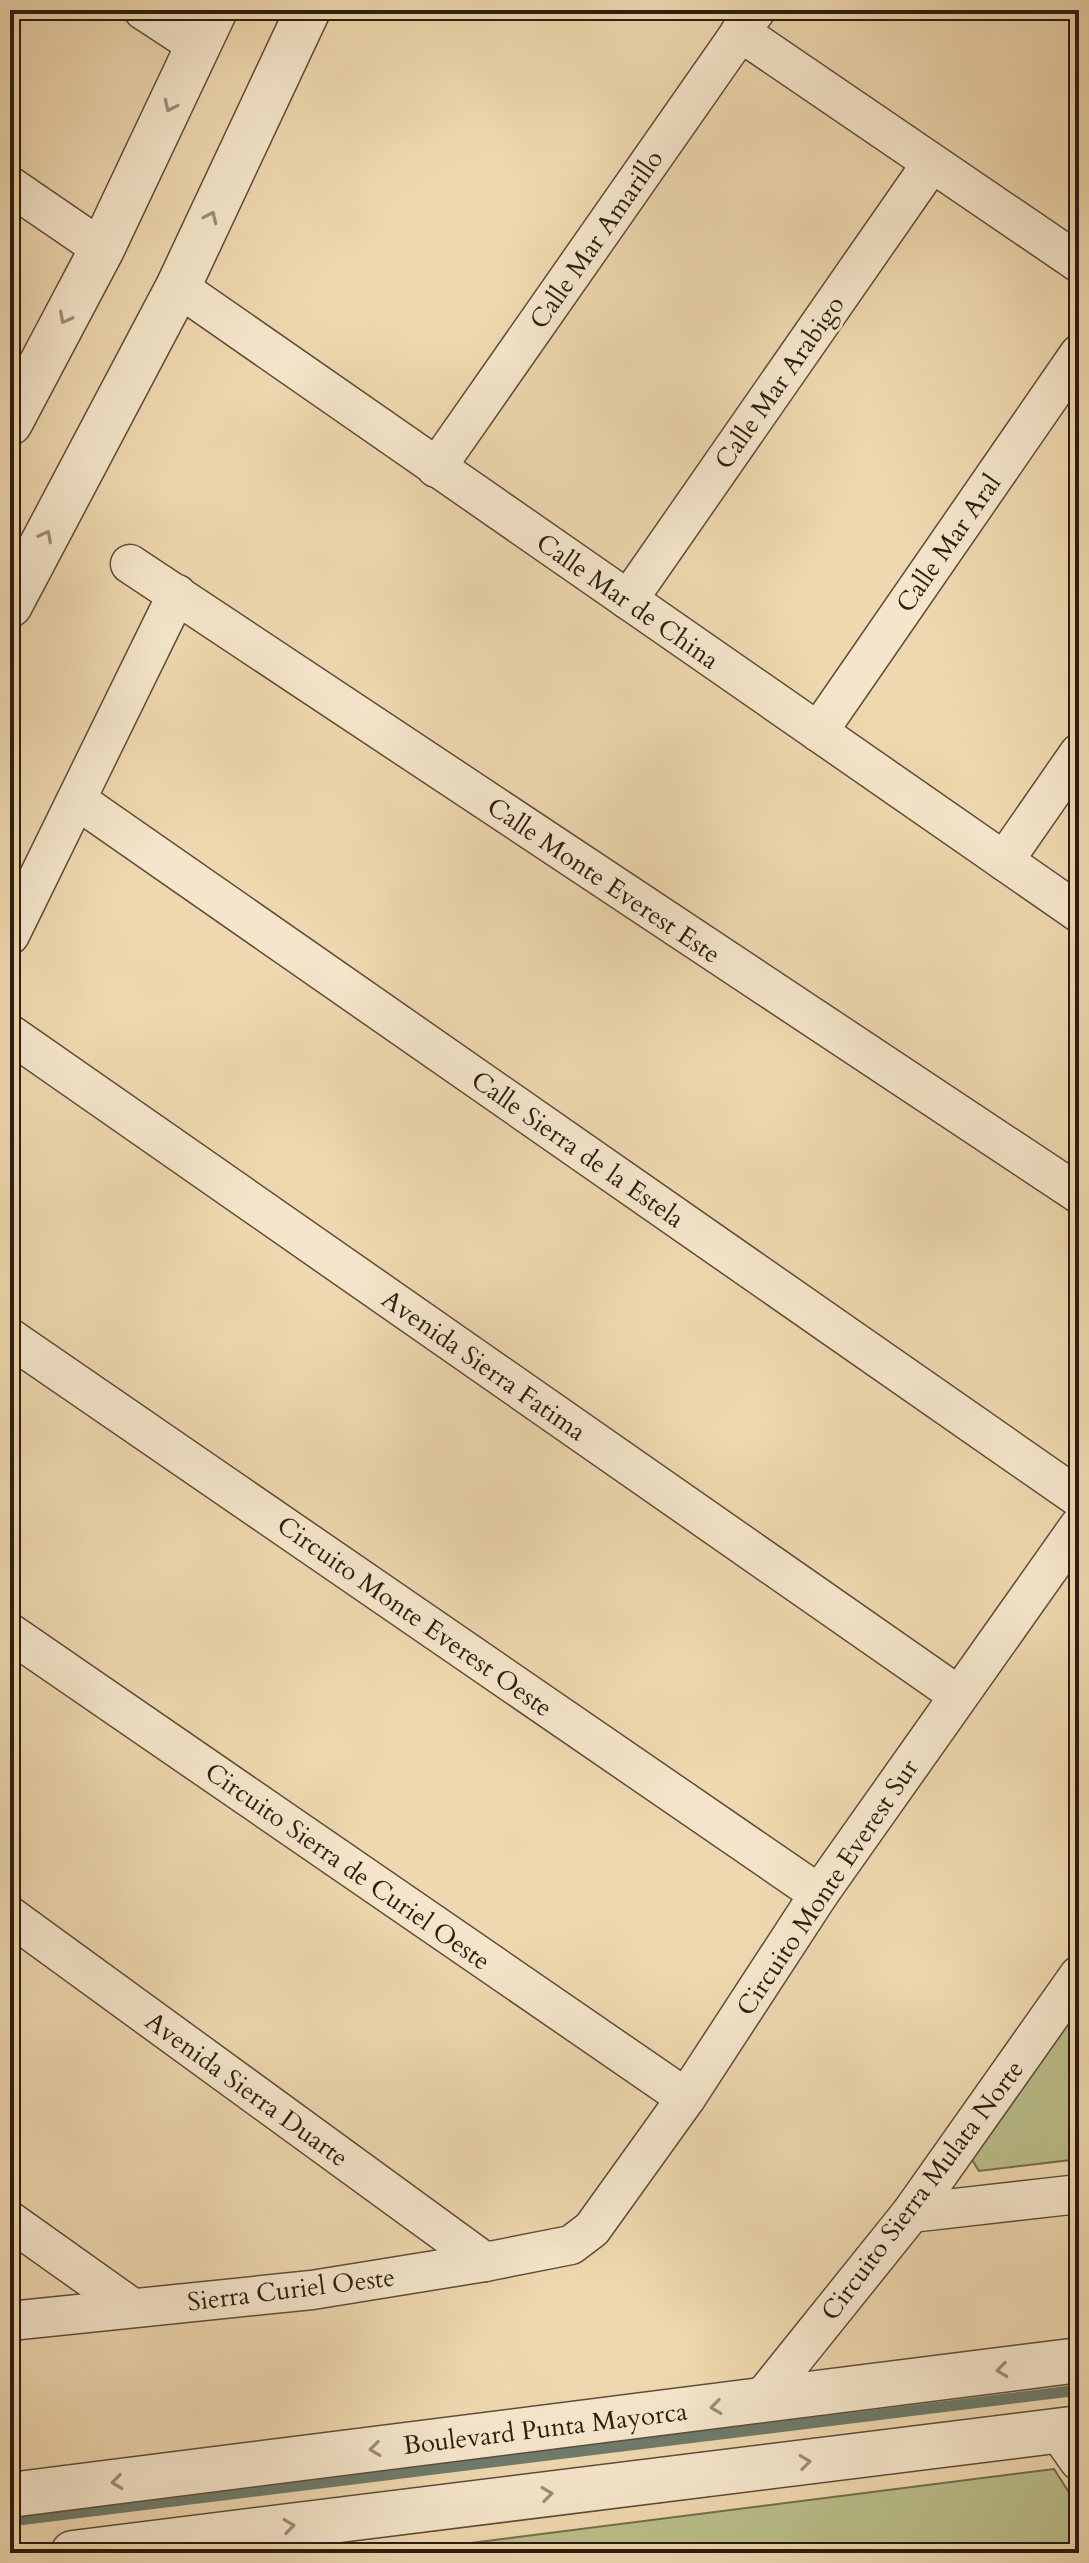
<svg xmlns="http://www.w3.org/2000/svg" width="1089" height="2563" font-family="Cardo,serif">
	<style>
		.green { fill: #babe8a; stroke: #746e4e; stroke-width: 2 }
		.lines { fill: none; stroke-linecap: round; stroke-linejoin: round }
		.stream { stroke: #6f7c6c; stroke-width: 11 }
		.minor-casing { stroke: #5e4c3a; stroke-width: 41 }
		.tertiary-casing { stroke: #5e4c3a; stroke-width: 47 }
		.minor { stroke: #f5e6cb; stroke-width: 38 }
		.tertiary { stroke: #f5e6cb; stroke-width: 44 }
		.oneway { stroke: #9b8c78 }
		.labels { text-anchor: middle; stroke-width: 6; stroke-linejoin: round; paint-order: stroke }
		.street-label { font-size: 26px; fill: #2e1d13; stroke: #f5e6cb }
	</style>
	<rect width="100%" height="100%" fill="#efd8af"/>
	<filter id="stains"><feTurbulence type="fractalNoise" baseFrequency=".0025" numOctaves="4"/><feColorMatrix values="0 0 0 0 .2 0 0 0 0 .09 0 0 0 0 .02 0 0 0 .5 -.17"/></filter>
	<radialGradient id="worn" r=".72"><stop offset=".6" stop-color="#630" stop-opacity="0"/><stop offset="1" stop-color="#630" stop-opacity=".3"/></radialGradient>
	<g class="green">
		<path d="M1079,2008V2159L979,2171L972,2160Z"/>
		<path d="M1054,2469L1079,2508V2553H392Z"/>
	</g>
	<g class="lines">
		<path class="stream" d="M10,2521L1079,2390"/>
		<g class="minor-casing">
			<g id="minor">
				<path d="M143,10L198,46"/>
				<path d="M740,32L1079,263"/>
				<path d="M10,186L102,249"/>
				<path d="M178,287L1079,913"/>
				<path d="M436,468L756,10"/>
				<path d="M130,564L1079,1194"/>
				<path d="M628,600L931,164"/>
				<path d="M818,732L1079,354"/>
				<path d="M77,800L1079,1498"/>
				<path d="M1004,861L1079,753"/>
				<path d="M10,935L177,594"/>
				<path d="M10,1034L958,1695"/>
				<path d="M10,1338L819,1894"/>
				<path d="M10,1633L686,2098"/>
				<path d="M10,1916L485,2262"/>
				<path d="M911,2213L1079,2194"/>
				<path d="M10,2221L131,2307"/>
				<path d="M10,2321L312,2290L485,2262L571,2245L592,2229L686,2098L819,1894L1079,1526"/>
				<path d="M760,2401L911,2213L1079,1975"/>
				<path d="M1058,2431L1079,2461"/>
			</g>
		</g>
		<g class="tertiary-casing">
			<g id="tertiary">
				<path d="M10,423L102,249L215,10"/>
				<path d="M10,605L178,287L308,10"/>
				<path d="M10,2495L1079,2360"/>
				<path d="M73,2553L1079,2428"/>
			</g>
		</g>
		<use href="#minor" class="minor"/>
		<use href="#tertiary" class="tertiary"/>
	</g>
	<defs><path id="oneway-chevron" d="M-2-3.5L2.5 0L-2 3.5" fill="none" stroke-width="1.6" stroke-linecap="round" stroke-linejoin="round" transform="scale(2)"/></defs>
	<g class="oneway">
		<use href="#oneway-chevron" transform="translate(170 106) rotate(115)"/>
		<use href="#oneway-chevron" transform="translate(211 217) rotate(-65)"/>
		<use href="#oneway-chevron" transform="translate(65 318) rotate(118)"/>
		<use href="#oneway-chevron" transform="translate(46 536) rotate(-62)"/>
		<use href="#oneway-chevron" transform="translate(1002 2370) rotate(173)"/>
		<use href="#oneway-chevron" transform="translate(716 2407) rotate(173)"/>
		<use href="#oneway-chevron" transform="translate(375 2449) rotate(173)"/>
		<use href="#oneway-chevron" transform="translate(805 2462) rotate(-7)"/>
		<use href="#oneway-chevron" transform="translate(117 2482) rotate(173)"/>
		<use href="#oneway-chevron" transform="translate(547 2494) rotate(-7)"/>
		<use href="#oneway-chevron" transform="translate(289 2526) rotate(-7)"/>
	</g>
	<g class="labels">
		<g class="street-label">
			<text transform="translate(596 239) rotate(-55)" y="9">Calle Mar Amarillo</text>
			<text transform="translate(779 382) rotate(-55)" y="9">Calle Mar Arabigo</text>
			<text transform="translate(948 543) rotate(-55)" y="9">Calle Mar Aral</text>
			<text transform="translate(628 601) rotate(35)" y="9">Calle Mar de China</text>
			<text transform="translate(604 880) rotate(34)" y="9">Calle Monte Everest Este</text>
			<text transform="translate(578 1149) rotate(35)" y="9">Calle Sierra de la Estela</text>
			<text transform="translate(484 1365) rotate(35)" y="9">Avenida Sierra Fatima</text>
			<text transform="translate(415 1616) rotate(35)" y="9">Circuito Monte Everest Oeste</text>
			<text transform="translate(348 1866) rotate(35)" y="9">Circuito Sierra de Curiel Oeste</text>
			<text transform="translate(827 1887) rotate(-56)" y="9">Circuito Monte Everest Sur</text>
			<text transform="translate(247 2089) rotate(36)" y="9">Avenida Sierra Duarte</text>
			<text transform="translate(922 2190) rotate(-53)" y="9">Circuito Sierra Mulata Norte</text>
			<text transform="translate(291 2289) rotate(-7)" y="9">Sierra Curiel Oeste</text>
			<text transform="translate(545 2428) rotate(-7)" y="9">Boulevard Punta Mayorca</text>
		</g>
	</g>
	<rect width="1089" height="2563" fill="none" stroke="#efd8af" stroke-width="40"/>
	<rect x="12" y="12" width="1065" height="2539" fill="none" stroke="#2e1d13" stroke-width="4"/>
	<rect x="20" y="20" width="1049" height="2523" fill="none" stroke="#2e1d13" stroke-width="2"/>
	<rect width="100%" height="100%" filter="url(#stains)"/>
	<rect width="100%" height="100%" fill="url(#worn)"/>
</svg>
